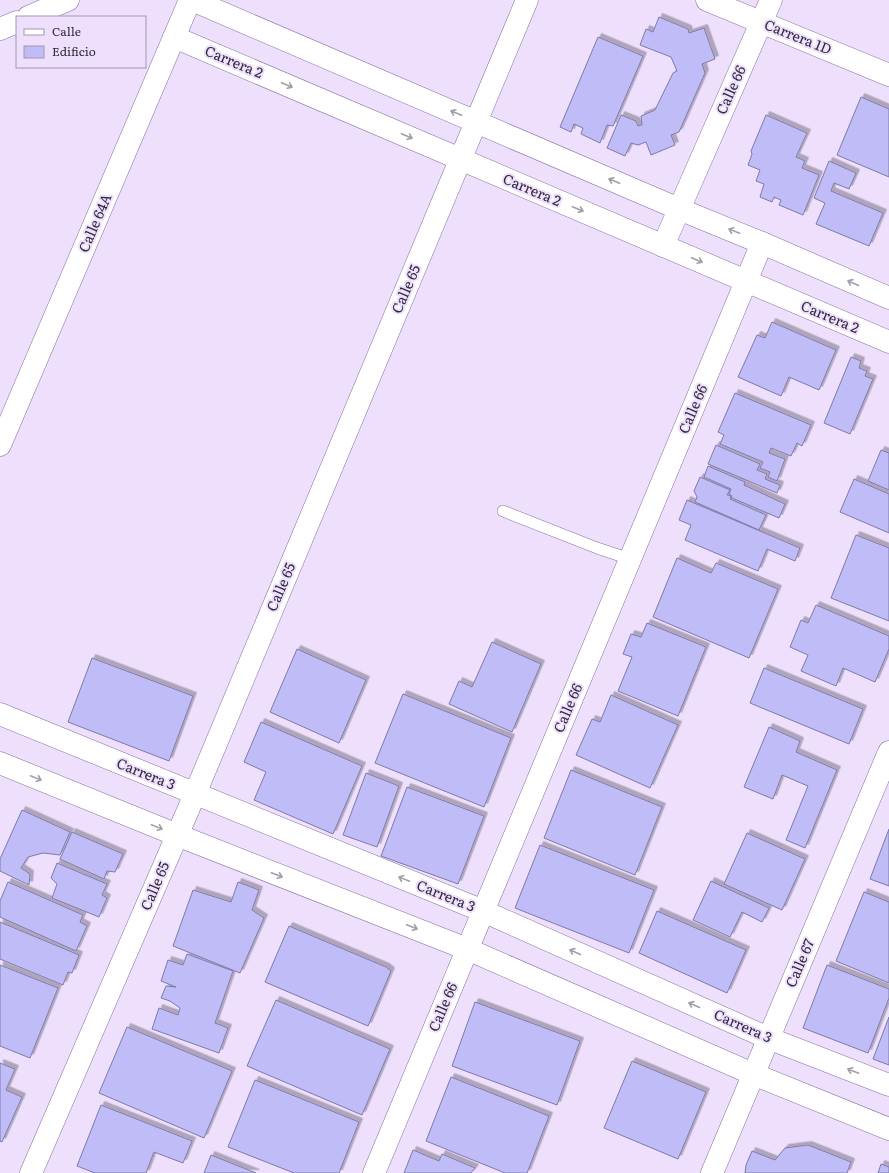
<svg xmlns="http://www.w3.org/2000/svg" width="889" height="1173" font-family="Literata,serif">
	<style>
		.building { fill: #bfbcf8; stroke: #7d7aa7; filter: url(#shadow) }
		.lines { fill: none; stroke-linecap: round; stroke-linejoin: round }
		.lane-casing { stroke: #86719c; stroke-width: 12 }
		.street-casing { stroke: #86719c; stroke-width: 23 }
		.lane { stroke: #fff; stroke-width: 11 }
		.street { stroke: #fff; stroke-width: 22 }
		.oneway { stroke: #a29ea6 }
		.labels { text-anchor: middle; stroke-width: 4; stroke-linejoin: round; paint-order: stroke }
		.street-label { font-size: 14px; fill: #31283a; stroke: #eee0fd }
	</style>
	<defs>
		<filter id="shadow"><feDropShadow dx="3.5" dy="-3.5" stdDeviation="0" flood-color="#0004"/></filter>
	</defs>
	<rect width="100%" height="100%" fill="#eee0fd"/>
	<g class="building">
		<path d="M659,17L688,29L689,33L704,28L715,59L702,64L705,73L679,132L671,135L675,145L651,155L646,142L638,145L631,143L625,156L607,148L621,115L636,121L638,126L642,125L641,116L655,110L673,73L677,71L671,57L640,45L646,29L653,32Z"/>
		<path d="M598,37L643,56L613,126L607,125L600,143L581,134L583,128L574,124L571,132L560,127Z"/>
		<path d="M861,97L889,109V177L837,155Z"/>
		<path d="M766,115L807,133L796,157L805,161L802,168L819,175L803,215L779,205L781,200L774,197L772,202L760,197L764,184L756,181L760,170L748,165L752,154L751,151Z"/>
		<path d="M829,161L856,173L849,189L834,183L831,191L883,213L869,246L816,224L825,203L814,198Z"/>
		<path d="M772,322L836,350L819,390L789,377L781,396L738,377L757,335L765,338Z"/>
		<path d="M851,357L861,361L859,368L867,371L865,376L873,379L850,434L824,423Z"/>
		<path d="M735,393L811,425L802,446L797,443L791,456L771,448L769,453L785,459L777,481L768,477L770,472L760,468L763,462L720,444L724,435L718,432Z"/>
		<path d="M716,445L760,464L757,470L767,474L765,479L780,485L777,493L708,464Z"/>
		<path d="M881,450L889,453V490L868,481Z"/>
		<path d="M708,466L745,482L744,485L785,504L779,518L732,498L731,495L729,494L731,489L704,477Z"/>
		<path d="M700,477L730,490L727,495L731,496L730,499L766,515L759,530L695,502L697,497L694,491Z"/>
		<path d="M854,479L889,494V533L840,512Z"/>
		<path d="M687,500L800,548L795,561L767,549L758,571L685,540L691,525L679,520Z"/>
		<path d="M856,535L889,548V621L831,598Z"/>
		<path d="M677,558L711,573L716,563L778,589L749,658L653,617Z"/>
		<path d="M816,605L889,636V649L875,682L843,668L836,686L801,671L808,655L790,647L801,620L808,623Z"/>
		<path d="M647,623L706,647L678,716L618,691L632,657L623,654L631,634L641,637Z"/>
		<path d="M492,642L541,664L512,732L449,704L459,681L472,687Z"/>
		<path d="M297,649L366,680L339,743L270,712Z"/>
		<path d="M92,658L193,696L169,761L68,722Z"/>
		<path d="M764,668L863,709L849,744L750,703Z"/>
		<path d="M403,694L511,738L484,807L375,763Z"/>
		<path d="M611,695L678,725L650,788L576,755L592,719L600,722Z"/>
		<path d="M261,722L362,766L333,834L254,800L266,772L244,762Z"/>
		<path d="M769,727L800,741L796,752L837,770L805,848L786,840L808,786L782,775L773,799L744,787Z"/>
		<path d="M571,770L662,807L635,875L544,838Z"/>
		<path d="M366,773L399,786L377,847L343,835Z"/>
		<path d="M407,787L484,816L458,884L381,856Z"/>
		<path d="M22,810L70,832L60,855L43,853L28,857L21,868L30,874L29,885L0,871V859Z"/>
		<path d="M889,829V886L870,879Z"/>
		<path d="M72,832L123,854L115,872L107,871L104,879L60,859Z"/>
		<path d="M747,833L805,859L782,910L724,884Z"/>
		<path d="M540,845L654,890L629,953L515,908Z"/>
		<path d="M57,863L107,884L102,895L107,898L99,917L52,898L57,884L51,878Z"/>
		<path d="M711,881L769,908L762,922L742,912L730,937L693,920Z"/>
		<path d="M8,882L83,915L80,922L87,926L76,951L0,917V901Z"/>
		<path d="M238,882L259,890L252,910L264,918L240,973L173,946L193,890L231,902Z"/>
		<path d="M864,892L889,902V983L836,961Z"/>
		<path d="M657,911L746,950L727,993L639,953Z"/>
		<path d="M0,922L79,955L72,973L68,972L63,985L0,959Z"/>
		<path d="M289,926L386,967L391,971L368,1026L265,982Z"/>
		<path d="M187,954L233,971L215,1023L228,1028L219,1053L152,1029L159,1008L178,1015L180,1008L170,1001L161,998L166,986L176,987L161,981L168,960L183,965Z"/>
		<path d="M0,965L58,988L30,1058L0,1046Z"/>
		<path d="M827,965L889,989V998L868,1053L803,1028Z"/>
		<path d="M276,1000L390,1049L362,1115L247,1066Z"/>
		<path d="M475,1002L580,1041L557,1105L452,1066Z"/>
		<path d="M889,1017V1065L873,1059Z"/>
		<path d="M127,1027L232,1071L204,1138L99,1093Z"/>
		<path d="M632,1061L706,1092L678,1159L604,1128Z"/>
		<path d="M0,1063L15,1069L6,1090L22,1097L2,1142L0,1141Z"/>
		<path d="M451,1077L549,1116L527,1173H505L426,1141Z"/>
		<path d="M255,1080L359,1122L339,1173H294L228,1147Z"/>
		<path d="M101,1105L192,1141L183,1163L154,1152L146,1173H95L77,1166Z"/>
		<path d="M808,1145L851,1162L847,1173H745L746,1165L752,1151L775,1160L785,1148Z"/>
		<path d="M413,1150L439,1161L442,1154L475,1168L471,1173H404Z"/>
		<path d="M211,1155L256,1173H204Z"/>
		<path d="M881,1164L889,1167V1173H878Z"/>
	</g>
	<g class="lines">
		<g class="lane-casing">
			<path id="lane" d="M503,511L597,548L630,559"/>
		</g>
		<g class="street-casing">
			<g id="street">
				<path d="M192,0L679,209L762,243L889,298"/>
				<path d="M707,0L889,75"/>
				<path d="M28,17L68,0"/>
				<path d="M0,29L17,22"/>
				<path d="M174,37L889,342"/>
				<path d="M663,246L771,0"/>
				<path d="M0,445L190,0"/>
				<path d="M0,714L483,911L768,1038L889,1085"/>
				<path d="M0,763L177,835L467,949L753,1074L889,1129"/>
				<path d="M31,1173L195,794L527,0"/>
				<path d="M374,1173L762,243"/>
				<path d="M712,1173L889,752"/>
			</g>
		</g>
		<use href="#lane" class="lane"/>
		<use href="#street" class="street"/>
	</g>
	<defs><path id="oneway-shaft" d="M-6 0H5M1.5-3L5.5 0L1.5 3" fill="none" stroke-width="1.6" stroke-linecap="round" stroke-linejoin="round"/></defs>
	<g class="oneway">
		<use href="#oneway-shaft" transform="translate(287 85) rotate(23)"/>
		<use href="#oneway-shaft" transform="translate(456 113) rotate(-157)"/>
		<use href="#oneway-shaft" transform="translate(407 136) rotate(23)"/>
		<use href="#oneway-shaft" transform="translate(614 181) rotate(-157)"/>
		<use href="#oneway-shaft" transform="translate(578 209) rotate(23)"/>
		<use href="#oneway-shaft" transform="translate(734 231) rotate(-158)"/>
		<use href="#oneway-shaft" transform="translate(697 260) rotate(23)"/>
		<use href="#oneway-shaft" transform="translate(853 283) rotate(-156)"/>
		<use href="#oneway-shaft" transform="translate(36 778) rotate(22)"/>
		<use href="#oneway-shaft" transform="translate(157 827) rotate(22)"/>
		<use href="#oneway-shaft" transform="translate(277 875) rotate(21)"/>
		<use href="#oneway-shaft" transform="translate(404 879) rotate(-158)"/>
		<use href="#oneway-shaft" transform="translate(412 927) rotate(21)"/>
		<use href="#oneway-shaft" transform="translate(575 952) rotate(-156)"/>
		<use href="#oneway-shaft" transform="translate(694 1005) rotate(-156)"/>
		<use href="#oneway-shaft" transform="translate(853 1071) rotate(-159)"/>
	</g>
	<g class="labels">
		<g class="street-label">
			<text transform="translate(798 37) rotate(22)" y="5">Carrera 1D</text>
			<text transform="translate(234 62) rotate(23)" y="5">Carrera 2</text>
			<text transform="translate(731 90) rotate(-66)" y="5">Calle 66</text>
			<text transform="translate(532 190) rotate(23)" y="5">Carrera 2</text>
			<text transform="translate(95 223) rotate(-67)" y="5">Calle 64A</text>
			<text transform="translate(406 289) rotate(-67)" y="5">Calle 65</text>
			<text transform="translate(830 317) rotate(23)" y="5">Carrera 2</text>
			<text transform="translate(693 409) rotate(-67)" y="5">Calle 66</text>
			<text transform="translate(281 587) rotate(-67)" y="5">Calle 65</text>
			<text transform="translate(568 708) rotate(-67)" y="5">Calle 66</text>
			<text transform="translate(146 774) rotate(22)" y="5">Carrera 3</text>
			<text transform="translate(155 886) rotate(-67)" y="5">Calle 65</text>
			<text transform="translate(446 896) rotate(22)" y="5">Carrera 3</text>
			<text transform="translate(800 963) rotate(-67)" y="5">Calle 67</text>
			<text transform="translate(443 1007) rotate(-67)" y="5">Calle 66</text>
			<text transform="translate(743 1026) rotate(24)" y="5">Carrera 3</text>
		</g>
	</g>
	<rect x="16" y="16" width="130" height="52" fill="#eee0fd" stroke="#a296af"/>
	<rect x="24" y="29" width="20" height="6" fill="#ffffff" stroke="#a296af"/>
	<text x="52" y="36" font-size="12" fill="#31283a">Calle</text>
	<rect x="24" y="46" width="20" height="12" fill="#bfbcf8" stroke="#a296af"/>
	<text x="52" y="56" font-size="12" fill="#31283a">Edificio</text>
</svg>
